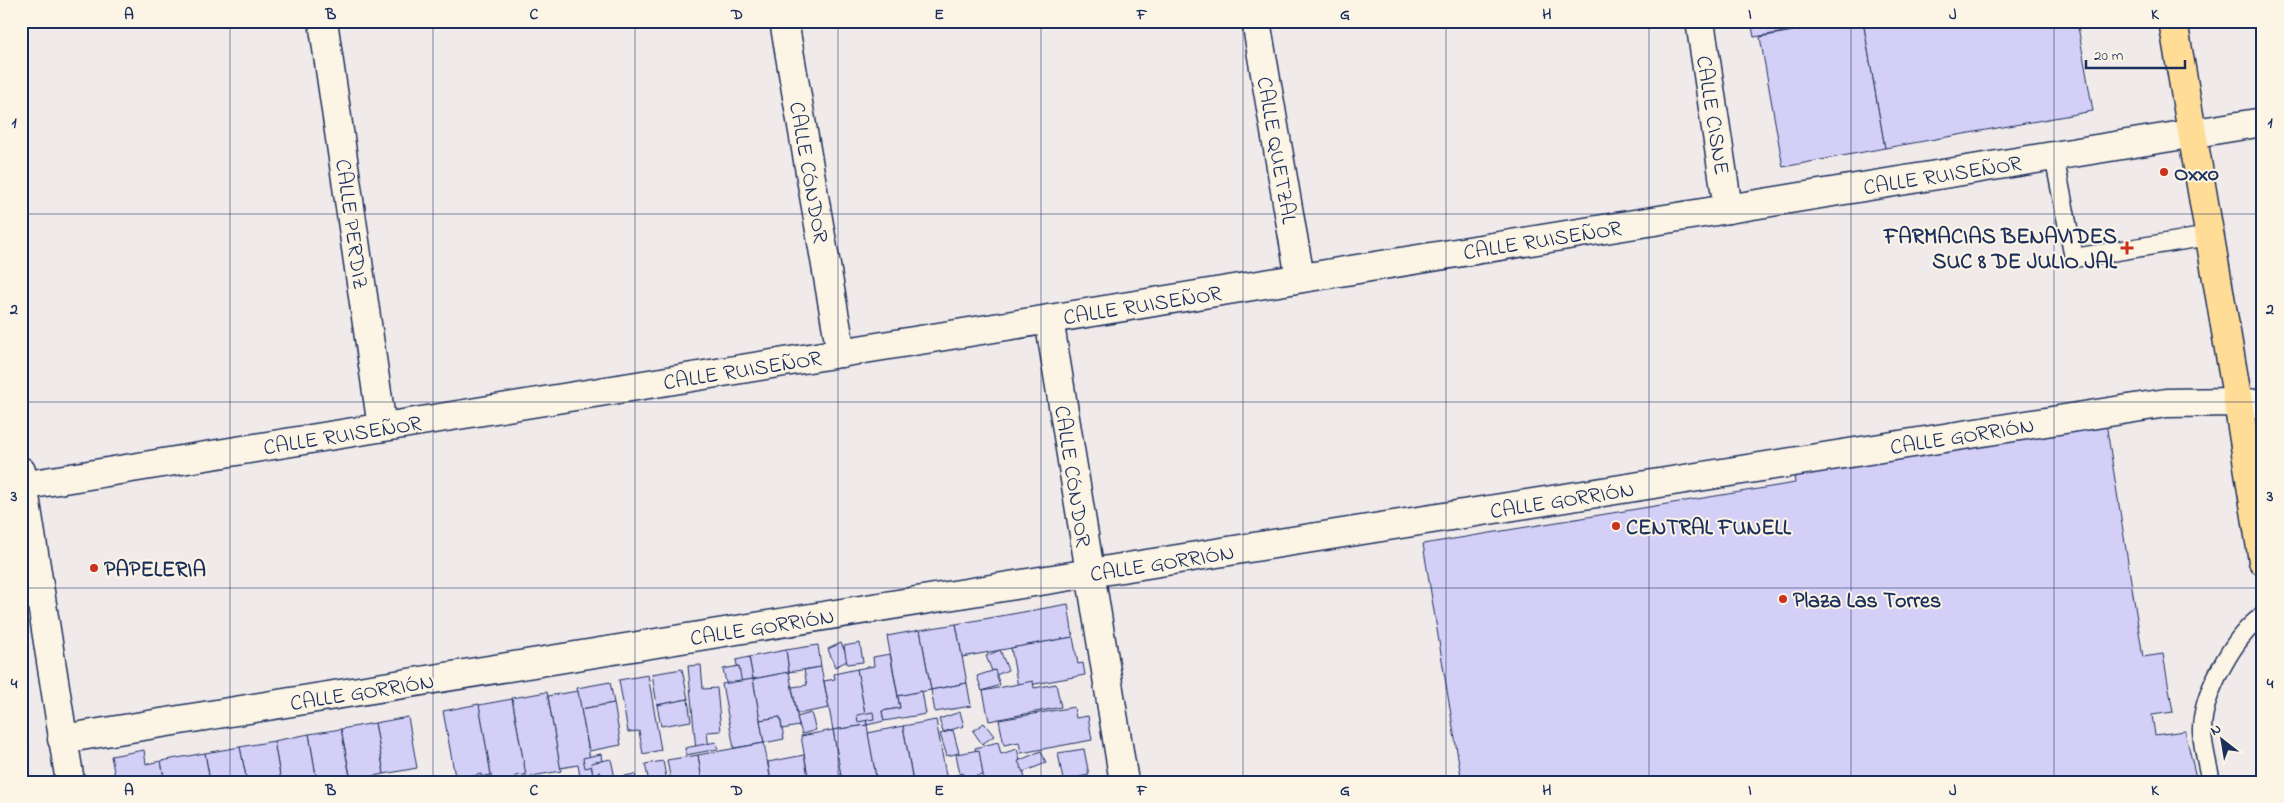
<svg xmlns="http://www.w3.org/2000/svg" width="2284" height="803" font-family="'Indie Flower',sans-serif">
	<style>
		.built { fill: #e8e2ee }
		.building { fill: #d4cff7; stroke: #1b2f5e }
		.lines { fill: none; stroke-linecap: round; stroke-linejoin: round }
		.lane-casing { stroke: #1b2f5e; stroke-width: 21 }
		.street-casing { stroke: #1b2f5e; stroke-width: 31 }
		.primary-casing { stroke: #1b2f5e; stroke-width: 31 }
		.lane { stroke: #fcf5e5; stroke-width: 18 }
		.street { stroke: #fcf5e5; stroke-width: 28 }
		.primary { stroke: #ffdd96; stroke-width: 28 }
		.grid { fill: none; stroke: #1b2f5e; stroke-width: 1; stroke-opacity: 0.55 }
		.poi-dot { fill: #c8321e; stroke: #fcf5e5; stroke-width: 2 }
		.labels { text-anchor: middle; stroke-width: 4; stroke-linejoin: round; paint-order: stroke }
		.street-label { font-size: 22px; fill: #1b2f5e; stroke: #fcf5e5 }
		.poi-label { font-size: 22px; font-weight: bold; fill: #1b2f5e; stroke: #fcf5e5; text-anchor: start }
		.neatline { fill: none; stroke: #1b2f5e; stroke-width: 2 }
		.grid-label { font-size: 16px; text-anchor: middle; font-weight: bold; fill: #1b2f5e }
	</style>
	<rect width="100%" height="100%" fill="#f0eaea"/>
	<filter id="ink" filterUnits="userSpaceOnUse"><feTurbulence type="fractalNoise" baseFrequency=".02" numOctaves="2"/><feDisplacementMap in="SourceGraphic" scale="10" xChannelSelector="R" yChannelSelector="G"/><feConvolveMatrix kernelMatrix="1 2 1 2 8 2 1 2 1" color-interpolation-filters="sRGB"/></filter>
	<g filter="url(#ink)">
		<path class="built" d="M21,693L35,782H21Z"/>
		<g class="building">
			<path d="M1751,21H1838L1839,23L1754,37Z"/>
			<path d="M1847,21H1863L1885,148L1783,167L1760,37Z"/>
			<path d="M1863,21H2077L2093,111L1885,148Z"/>
			<path d="M2106,423L2143,657L2163,654L2173,712L2152,715L2155,735L2185,731L2197,782H1462L1423,544L1795,483L1794,475Z"/>
			<path d="M1068,604L1073,637L962,657L956,624Z"/>
			<path d="M956,624L967,683L931,690L920,630Z"/>
			<path d="M920,630L931,690L898,696L887,636Z"/>
			<path d="M1073,637L1078,664L1083,663L1085,675L1018,687L1011,648Z"/>
			<path d="M841,643L849,660L835,667L828,649Z"/>
			<path d="M860,643L863,662L847,664L844,646Z"/>
			<path d="M818,645L821,667L789,672L786,650Z"/>
			<path d="M786,650L789,672L753,679L749,657Z"/>
			<path d="M1000,650L1008,670L994,676L986,656Z"/>
			<path d="M890,654L900,708L882,711L884,721L867,725L857,669L874,666L873,657Z"/>
			<path d="M749,657L753,679L740,681L736,660Z"/>
			<path d="M701,665L703,689L717,688L721,731L707,732L709,749L696,750L688,666Z"/>
			<path d="M739,666L742,684L727,687L723,669Z"/>
			<path d="M821,667L829,708L797,714L792,687L807,685L804,670Z"/>
			<path d="M682,669L688,699L657,705L652,674Z"/>
			<path d="M857,669L867,725L833,730L824,681L835,679L834,674Z"/>
			<path d="M995,670L1000,685L982,691L977,676Z"/>
			<path d="M789,672L799,726L782,729L780,717L760,720L753,679Z"/>
			<path d="M648,675L661,750L643,754L639,731L628,732L619,680Z"/>
			<path d="M753,679L764,743L734,748L722,684Z"/>
			<path d="M1033,681L1034,688L1056,684L1061,707L989,721L983,691Z"/>
			<path d="M610,682L614,703L581,709L577,688Z"/>
			<path d="M967,683L971,706L935,712L931,690Z"/>
			<path d="M578,691L594,781L591,782H581L578,765L560,768L548,696Z"/>
			<path d="M922,691L926,714L884,721L882,711L900,708L898,696Z"/>
			<path d="M547,692L561,771L526,777L512,698Z"/>
			<path d="M512,699L526,775L515,776L516,782H492L479,705Z"/>
			<path d="M688,699L691,721L661,726L657,705Z"/>
			<path d="M614,703L621,745L589,751L581,709Z"/>
			<path d="M479,704L491,775L456,782L443,711Z"/>
			<path d="M1074,707L1076,718L1088,716L1092,740L1021,753L1019,742L1004,745L999,720Z"/>
			<path d="M873,712L874,719L858,722L857,715Z"/>
			<path d="M960,712L964,726L943,732L939,719Z"/>
			<path d="M811,713L816,730L802,734L797,717Z"/>
			<path d="M408,717L417,768L384,774L375,723Z"/>
			<path d="M780,717L784,739L764,743L760,720Z"/>
			<path d="M936,720L947,781L913,782L903,726Z"/>
			<path d="M375,723L384,774L351,780L341,729Z"/>
			<path d="M984,723L994,736L982,744L973,731Z"/>
			<path d="M867,725L877,782H842L833,730Z"/>
			<path d="M903,726L913,782H877L868,733Z"/>
			<path d="M341,729L351,782H317L309,734Z"/>
			<path d="M833,730L842,782H809L801,736Z"/>
			<path d="M953,730L959,753L947,756L940,734Z"/>
			<path d="M309,734L317,782H281L274,741Z"/>
			<path d="M274,741L281,782H247L240,747Z"/>
			<path d="M716,742L718,749L686,755L685,748Z"/>
			<path d="M998,742L1001,754L1017,749L1026,782H985L975,748Z"/>
			<path d="M764,743L771,782H702L698,755Z"/>
			<path d="M240,747L247,782H210L205,753Z"/>
			<path d="M1084,749L1089,775L1063,780L1058,753Z"/>
			<path d="M144,750L146,764L161,761L165,782H116L111,756Z"/>
			<path d="M979,750L983,775L961,779L956,754Z"/>
			<path d="M1041,751L1046,763L1023,772L1018,761Z"/>
			<path d="M205,753L210,782H165L161,761Z"/>
			<path d="M601,754L602,764L585,768L583,758Z"/>
			<path d="M698,755L702,782H671L667,760Z"/>
			<path d="M804,755L809,782H771L768,762Z"/>
			<path d="M611,759L615,778L594,781L591,763Z"/>
			<path d="M663,761L667,782H649L645,764Z"/>
			<path d="M600,772L603,782H589L587,776Z"/>
			<path d="M963,773L966,782H947L946,778Z"/>
			<path d="M481,774L483,782H467L466,778Z"/>
			<path d="M635,774L636,782H615V778Z"/>
		</g>
		<g class="lines">
			<g class="lane-casing">
				<g id="lane">
					<path d="M2054,156L2074,258L2209,236"/>
					<path d="M2211,782C2208,766 2203,749 2202,732C2201,697 2233,636 2263,616"/>
				</g>
			</g>
			<g class="street-casing">
				<g id="street">
					<path d="M323,21L382,427"/>
					<path d="M784,21L841,353"/>
					<path d="M1256,21L1300,278"/>
					<path d="M1700,21L1728,209"/>
					<path d="M1049,319L1124,782"/>
					<path d="M21,471L70,782"/>
					<path d="M21,486L2263,122"/>
					<path d="M62,739L1090,573L2166,403L2238,402L2263,405"/>
				</g>
			</g>
			<g class="primary-casing">
				<path id="primary" d="M2173,21L2238,402L2263,561"/>
			</g>
			<use href="#lane" class="lane"/>
			<use href="#street" class="street"/>
			<use href="#primary" class="primary"/>
		</g>
	</g>
	<path class="grid" d="M230,21V782M433,21V782M635,21V782M838,21V782M1041,21V782M1243,21V782M1446,21V782M1649,21V782M1851,21V782M2054,21V782M21,214H2263M21,402H2263M21,588H2263"/>
	<g class="poi-dot">
		<circle cx="2164" cy="172" r="5"/>
		<path d="M2124.5 240.5h5v5h5v5h-5v5h-5v-5h-5v-5h5z"/>
		<circle cx="1616" cy="526" r="5"/>
		<circle cx="94" cy="568" r="5"/>
		<circle cx="1783" cy="599" r="5"/>
	</g>
	<g class="labels">
		<g class="street-label">
			<text transform="translate(1714 115) rotate(81)" y="8">CALLE CISNE</text>
			<text transform="translate(1278 150) rotate(80)" y="8">CALLE QUETZAL</text>
			<text transform="translate(810 172) rotate(80)" y="8">CALLE CÓNDOR</text>
			<text transform="translate(1942 174) rotate(-9)" y="8">CALLE RUISEÑOR</text>
			<text transform="translate(353 224) rotate(82)" y="8">CALLE PERDIZ</text>
			<text transform="translate(1542 239) rotate(-9)" y="8">CALLE RUISEÑOR</text>
			<text transform="translate(1142 304) rotate(-9)" y="8">CALLE RUISEÑOR</text>
			<text transform="translate(742 369) rotate(-9)" y="8">CALLE RUISEÑOR</text>
			<text transform="translate(342 434) rotate(-9)" y="8">CALLE RUISEÑOR</text>
			<text transform="translate(1962 435) rotate(-9)" y="8">CALLE GORRIÓN</text>
			<text transform="translate(1074 476) rotate(81)" y="8">CALLE CÓNDOR</text>
			<text transform="translate(1562 499) rotate(-9)" y="8">CALLE GORRIÓN</text>
			<text transform="translate(1162 562) rotate(-9)" y="8">CALLE GORRIÓN</text>
			<text transform="translate(762 626) rotate(-9)" y="8">CALLE GORRIÓN</text>
			<text transform="translate(362 691) rotate(-9)" y="8">CALLE GORRIÓN</text>
		</g>
		<g class="poi-label">
			<text x="2174" y="180">Oxxo</text>
			<text x="2117" y="243" text-anchor="end">FARMACIAS BENAVIDES<tspan x="2117" dy="25">SUC 8 DE JULIO JAL</tspan></text>
			<text x="1626" y="534">CENTRAL FUNELL</text>
			<text x="104" y="576">PAPELERIA</text>
			<text x="1793" y="607">Plaza Las Torres</text>
		</g>
	</g>
	<rect width="2284" height="803" fill="none" stroke="#fcf5e5" stroke-width="55"/>
	<g transform="translate(2222 740) rotate(329)" stroke="#fcf5e5" stroke-width="4" paint-order="stroke">
	<path d="M0-4L9 19L0 12L-9 19Z" fill="#1b2f5e"/>
	<text y="-8" font-size="14" font-weight="bold" text-anchor="middle" fill="#1b2f5e">N</text>
	</g>
	<path d="M2086 60v8h99v-8" fill="none" stroke="#1b2f5e" stroke-width="2.5"/>
	<text x="2094" y="60" font-size="15" fill="#1b2f5e" stroke="#fcf5e5" stroke-width="4" paint-order="stroke">20 m</text>
	<rect x="28" y="28" width="2228" height="748" class="neatline"/>
	<g class="grid-label">
		<text x="129" y="19">A</text>
		<text x="331" y="19">B</text>
		<text x="534" y="19">C</text>
		<text x="737" y="19">D</text>
		<text x="939" y="19">E</text>
		<text x="1142" y="19">F</text>
		<text x="1345" y="19">G</text>
		<text x="1547" y="19">H</text>
		<text x="1750" y="19">I</text>
		<text x="1953" y="19">J</text>
		<text x="2155" y="19">K</text>
		<text x="14" y="127">1</text>
		<text x="2270" y="127">1</text>
		<text x="14" y="314">2</text>
		<text x="2270" y="314">2</text>
		<text x="14" y="501">3</text>
		<text x="2270" y="501">3</text>
		<text x="14" y="688">4</text>
		<text x="2270" y="688">4</text>
		<text x="129" y="795">A</text>
		<text x="331" y="795">B</text>
		<text x="534" y="795">C</text>
		<text x="737" y="795">D</text>
		<text x="939" y="795">E</text>
		<text x="1142" y="795">F</text>
		<text x="1345" y="795">G</text>
		<text x="1547" y="795">H</text>
		<text x="1750" y="795">I</text>
		<text x="1953" y="795">J</text>
		<text x="2155" y="795">K</text>
	</g>
</svg>
